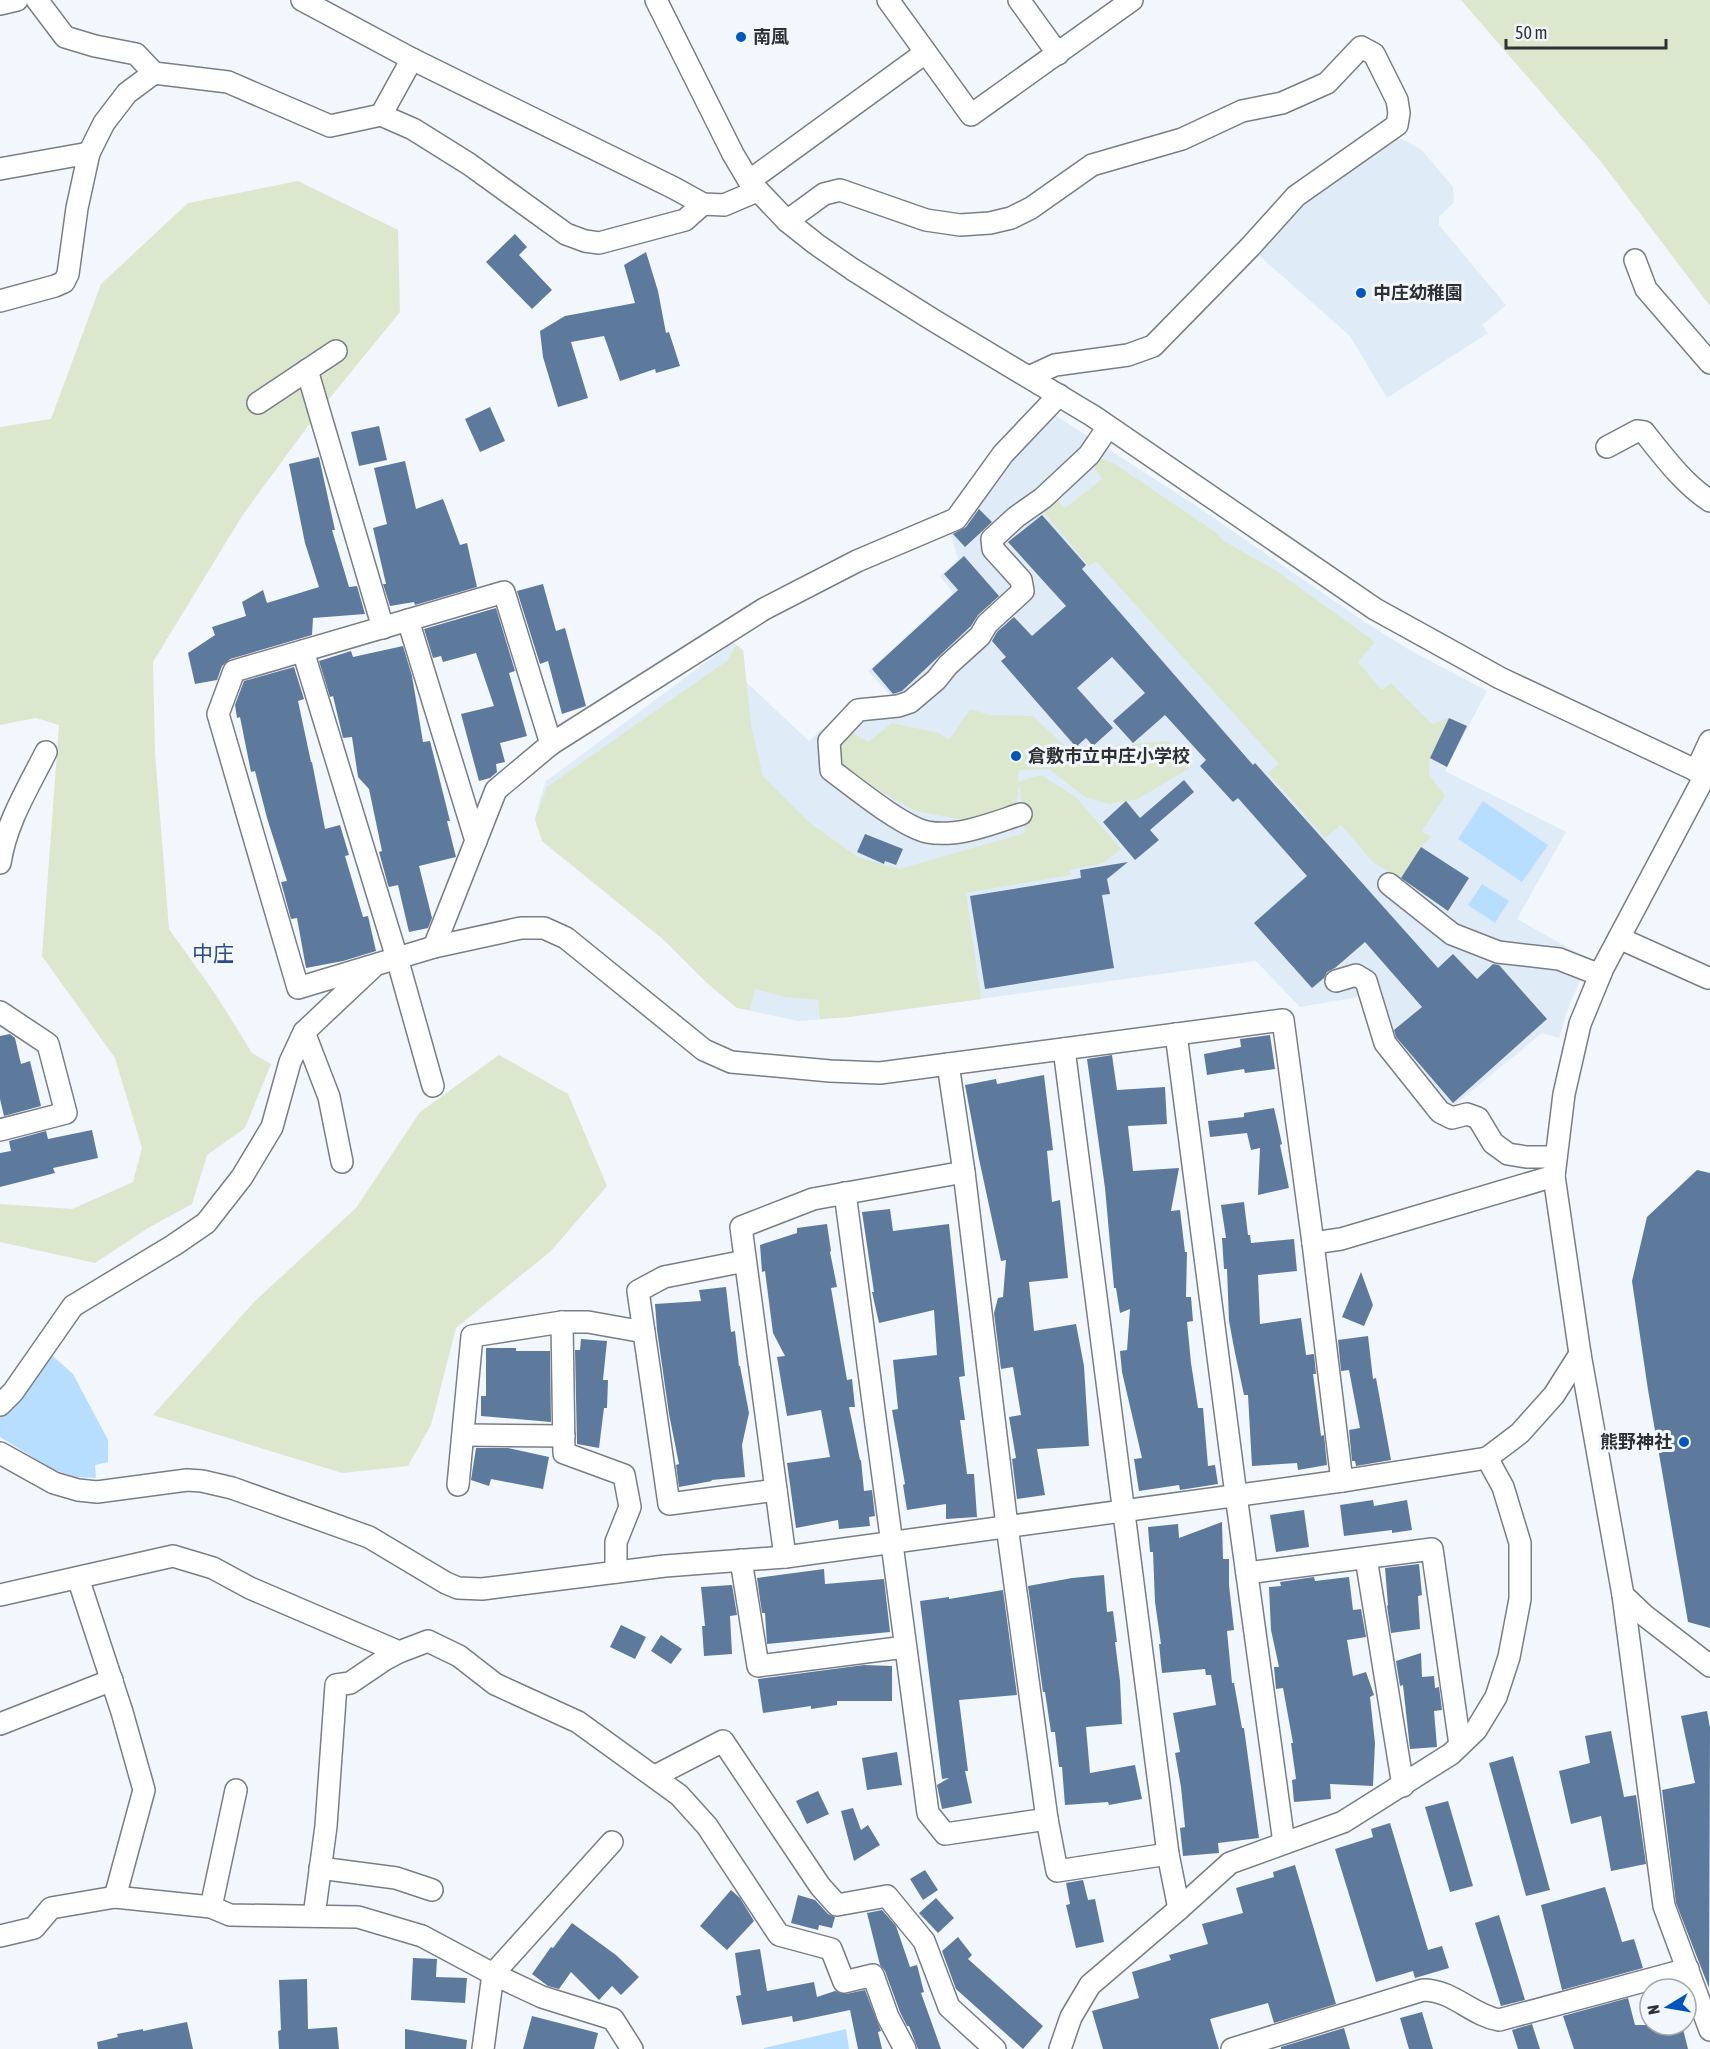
<svg xmlns="http://www.w3.org/2000/svg" width="1710" height="2049" font-family="'Asap Condensed','Noto Sans JP',sans-serif">
	<style>
		.built { fill: #e0ebf8 }
		.green { fill: #dbe8ce }
		.water { fill: #b7ddff }
		.building { fill: #5d7a9c }
		.lines { fill: none; stroke-linecap: round; stroke-linejoin: round }
		.minor-casing { stroke: #797e84; stroke-width: 24 }
		.minor { stroke: #fff; stroke-width: 21 }
		.poi-dot { fill: #0254be; stroke: #f1f7fd; stroke-width: 2 }
		.labels { text-anchor: middle; stroke-width: 6; stroke-linejoin: round; paint-order: stroke }
		.poi-label { font-size: 18px; font-weight: bold; fill: #2e3032; stroke: #f1f7fd; text-anchor: start }
		.quarter-label { font-size: 21px; fill: #294c83; stroke: #f1f7fd }
	</style>
	<rect width="100%" height="100%" fill="#f1f7fd"/>
	<g class="built">
		<path d="M1397,137L1422,150L1453,187L1454,202L1439,217V225L1506,305L1482,325L1488,333L1387,398L1350,336L1256,253L1317,186Z"/>
		<path d="M1055,415L1192,503L1365,622L1408,649L1487,691L1445,771L1566,832L1517,919L1589,959L1567,1011L1559,1038L1542,1033L1434,1122L1378,1045L1364,996L1300,1007L1256,961L849,1017L798,1021L737,1008L707,983L664,940L542,841L535,819L545,782L733,642L743,650L746,682L809,741L849,704L894,699L868,671L953,593L940,576L958,559L949,530L1010,457Z"/>
	</g>
	<g class="green">
		<path d="M1461,0H1710V306L1602,163Z"/>
		<path d="M298,181L398,230L400,312L316,415L242,516L153,662L155,753L169,929L216,995L252,1053L271,1064L245,1128L207,1155L192,1204L148,1228L95,1263L0,1242V1204L72,1209L133,1182L142,1148L115,1058L42,956L59,725L36,718L0,725V427L51,419L101,284L188,203Z"/>
		<path d="M1101,458L1115,464L1215,532L1224,541L1278,572L1375,642L1358,662L1382,690L1391,683L1432,724L1449,718L1430,758L1429,775L1445,796L1422,831L1431,837L1421,847L1400,879L1373,862L1341,825L1325,838L1268,773L1279,764L1096,561L1089,566L1041,509L1054,497L1065,508L1102,479L1094,467Z"/>
		<path d="M736,645L743,650L751,726L763,776L810,823L858,857L899,869L1025,833L1019,785L1016,807L965,820L915,811L838,767L836,747L848,730L868,742L892,723L939,733L949,740L970,709L990,715L1033,716L1069,750L1168,741L1193,766L1138,799L1109,804L1085,797L1049,769L1019,770L1018,782L1041,775L1076,797L1121,849L1103,863L1070,870L1071,875L966,893L981,999L849,1017L820,1019L818,1000L785,997L755,989L750,1010L737,1008L707,983L664,940L542,841L535,819L547,787L728,660Z"/>
		<path d="M499,1055L568,1094L607,1186L551,1251L456,1328L431,1425L408,1466L342,1473L153,1415L255,1301L356,1208L420,1112Z"/>
	</g>
	<g class="water">
		<path d="M1483,801L1548,845L1522,882L1458,839Z"/>
		<path d="M1482,884L1509,901L1495,923L1468,905Z"/>
		<path d="M48,1352L73,1374L108,1440V1462L95,1465L96,1478L75,1477L52,1469L0,1437V1412Z"/>
		<path d="M846,2029L849,2049H764V2048Z"/>
	</g>
	<g class="building">
		<path d="M515,234L527,247L519,255L552,290L532,309L486,262Z"/>
		<path d="M646,252L658,291L666,333L669,332L680,366L656,373L655,369L620,381L604,336L571,342L588,398L558,407L543,357L540,331L565,316L635,303L624,265Z"/>
		<path d="M490,407L505,441L480,452L465,419Z"/>
		<path d="M379,426L387,460L359,466L351,432Z"/>
		<path d="M319,457L335,530H332L349,587L357,586L365,614L313,618L312,635L230,659L222,666L217,680L195,684L188,653L215,635L212,627L246,616L242,602L263,590L267,603L319,587L305,543L289,464Z"/>
		<path d="M405,461L416,509L443,499L460,545L467,543L477,587L415,605L414,602L390,606L383,584H386L373,528L387,524L374,468Z"/>
		<path d="M979,509L992,522L965,547L953,534L966,527Z"/>
		<path d="M1042,515L1086,565L1082,569L1253,765L1255,763L1438,968L1453,954L1477,979L1493,964L1499,965L1547,1019L1453,1103L1396,1037L1394,1030L1422,1007L1365,942L1335,968L1327,972L1324,978L1312,988L1254,923L1307,876L1238,798L1233,802L1200,766L1206,760L1165,715L1133,743L1113,721L1145,693L1112,657L1077,688L1113,728L1093,746L1086,738L1076,747L1001,661L1006,657L992,641L997,632L1014,617L1032,636L1066,606L1008,542Z"/>
		<path d="M964,556L999,596L978,615L971,626L902,691L893,694L872,669L958,590L944,574Z"/>
		<path d="M543,584L556,631L565,628L586,706L562,714L548,661L540,664L517,591Z"/>
		<path d="M496,608L515,671L509,673L527,736L500,743L505,762L496,764L497,772L490,778L479,781L461,714L494,706L476,653L443,662L441,656L433,658L424,629Z"/>
		<path d="M403,646L412,676L423,742L430,741L450,821H447L456,857L419,866L432,918L428,928L409,932L398,885L389,887L388,885L379,852L382,851L369,789L358,777L352,737L343,738L333,696L330,697L319,661L351,651L353,657Z"/>
		<path d="M294,667L304,699L298,701L311,762H312L325,829L340,825L349,855L345,856L363,917L368,916L376,951L343,961L306,968L297,918L291,919L281,882L287,881L267,818L255,771L251,772L240,717L237,718L235,705L244,681Z"/>
		<path d="M1449,718L1467,726L1447,767L1430,758Z"/>
		<path d="M1184,780L1194,792L1150,830L1159,840L1135,860L1103,822L1126,801L1140,818Z"/>
		<path d="M865,834L903,849L896,865L885,861L884,864L857,852Z"/>
		<path d="M1421,847L1469,878L1448,911L1401,878Z"/>
		<path d="M1128,862L1107,879L1110,894L1102,895L1114,968L985,989L970,896L1081,878L1080,870Z"/>
		<path d="M10,1034L15,1038L21,1064L30,1061L41,1106L4,1116L0,1099V1036Z"/>
		<path d="M1270,1035L1275,1069L1245,1073L1244,1069L1207,1075L1204,1054L1241,1047L1240,1039Z"/>
		<path d="M1112,1055L1117,1090L1165,1087L1167,1124L1128,1126L1133,1171L1179,1168L1171,1211L1180,1210L1185,1252H1187L1186,1297H1191L1193,1321L1187,1322L1191,1363L1198,1408H1203L1208,1466L1215,1465L1218,1484L1180,1490L1179,1485L1139,1491L1134,1459L1142,1458L1122,1372L1120,1351L1127,1350L1130,1309L1120,1313L1116,1288H1114L1105,1188L1087,1059Z"/>
		<path d="M1044,1075L1053,1150L1047,1151L1052,1202L1060,1200L1068,1278L1029,1282L1034,1331L1076,1324L1084,1366L1089,1446L1037,1449L1045,1495L1017,1499L1012,1459L1016,1458L1009,1417L1021,1415L1013,1367L1001,1369L994,1313L998,1298L1003,1297L1006,1260L1001,1261L979,1159L965,1085L996,1079L997,1084Z"/>
		<path d="M1274,1108L1282,1144L1280,1145L1289,1188L1258,1195L1260,1148L1251,1150L1247,1133L1210,1137L1208,1121L1244,1117V1113Z"/>
		<path d="M92,1130L98,1158L53,1168L55,1173L0,1187V1153L11,1151L9,1141L46,1131L48,1139Z"/>
		<path d="M1697,1170L1710,1173V1628L1688,1622L1648,1390L1632,1281L1647,1217Z"/>
		<path d="M1244,1202L1248,1235H1250L1251,1243L1294,1239L1297,1271L1258,1275L1260,1324L1301,1318L1306,1355L1314,1354L1316,1374H1313L1321,1436L1324,1435L1327,1465L1298,1470L1297,1463L1252,1466L1248,1395H1244L1235,1353L1229,1321L1227,1269H1224L1222,1238H1226L1221,1205Z"/>
		<path d="M890,1209L893,1231L949,1224L965,1376L959,1377L965,1420H960L967,1474H974L977,1517L946,1519V1504L907,1510L903,1485L905,1484L892,1410L898,1409L893,1360L937,1355L934,1310L879,1323L872,1292H874L862,1212Z"/>
		<path d="M827,1224L831,1251L830,1252L837,1287L831,1288L847,1380L852,1379L855,1407H849L860,1460H861L864,1491L872,1490L875,1516L869,1517L870,1526L839,1529L838,1520L796,1528L787,1463L830,1457L821,1410L787,1416L777,1357L785,1356L773,1333L765,1271L762,1272L760,1245L797,1233V1228Z"/>
		<path d="M1361,1272L1373,1305L1364,1326L1342,1317Z"/>
		<path d="M726,1287L731,1332L735,1331L739,1366H740L749,1413L742,1445L745,1477L711,1480L712,1481L679,1487L676,1465L679,1464L669,1414L657,1330L655,1304L701,1301L699,1290Z"/>
		<path d="M1368,1336L1373,1379L1376,1378L1391,1460L1356,1466L1355,1461H1352L1349,1430L1360,1428L1349,1370L1341,1371L1338,1340Z"/>
		<path d="M581,1339L607,1341L603,1380H608L607,1408H604L599,1448L577,1444L575,1350H580Z"/>
		<path d="M486,1348H516V1351H550L551,1422L481,1416V1396H486Z"/>
		<path d="M476,1448H508L549,1457L543,1489L491,1479L489,1486L471,1480Z"/>
		<path d="M1373,1500L1374,1506L1407,1500L1412,1530L1392,1533V1530L1344,1536L1340,1505Z"/>
		<path d="M1304,1510L1309,1547L1276,1552L1270,1515Z"/>
		<path d="M1222,1522L1223,1559H1229V1585L1234,1630L1227,1631L1232,1683H1234L1242,1728H1244L1259,1838L1218,1843L1219,1853L1183,1856L1180,1828L1185,1827L1181,1787L1175,1753L1180,1752L1173,1713L1216,1705L1211,1675H1206L1205,1669L1162,1673L1159,1644H1161L1155,1602L1153,1552H1150L1148,1527L1178,1524L1179,1538Z"/>
		<path d="M1419,1564L1422,1595L1418,1596L1420,1629L1391,1633L1387,1606L1388,1605L1385,1568Z"/>
		<path d="M824,1569L825,1584L884,1579L890,1632L767,1644L765,1613H762L757,1578Z"/>
		<path d="M1104,1575L1107,1612L1113,1611L1117,1642H1115L1120,1681L1122,1724L1086,1727L1090,1773L1135,1765L1142,1799L1109,1805L1108,1802L1065,1805L1062,1767H1059L1055,1732H1051L1045,1692H1043L1028,1586L1072,1578Z"/>
		<path d="M1314,1577L1315,1581L1349,1577L1353,1610L1361,1609L1366,1637L1347,1640L1353,1676L1366,1672L1374,1695L1370,1697L1375,1743L1373,1786L1330,1784L1331,1799L1294,1802L1292,1780L1296,1779L1291,1743H1293L1283,1688L1276,1689L1274,1667H1279L1271,1630L1269,1587L1281,1586L1280,1582Z"/>
		<path d="M732,1585L737,1615L730,1616L732,1654L704,1656L702,1626H705L701,1587Z"/>
		<path d="M1003,1590L1017,1695L959,1700L968,1771H965L972,1803L942,1809L937,1785L949,1778L942,1779L920,1601L949,1597V1599Z"/>
		<path d="M621,1625L646,1637L635,1659L610,1647Z"/>
		<path d="M661,1635L682,1649L671,1664L651,1651Z"/>
		<path d="M1421,1653L1422,1677L1434,1676L1435,1688L1439,1687L1442,1710L1434,1711L1437,1747L1410,1749L1403,1685L1400,1686L1396,1661Z"/>
		<path d="M864,1665L892,1666V1701H837V1705L811,1709V1706L763,1713L758,1679Z"/>
		<path d="M1707,1711L1710,1728L1709,1988L1676,1903L1662,1790L1695,1783L1681,1716Z"/>
		<path d="M1611,1731L1624,1797L1636,1795L1646,1864L1611,1871L1601,1816L1571,1824L1559,1771L1590,1763L1585,1736Z"/>
		<path d="M897,1752L902,1785L867,1790L862,1758Z"/>
		<path d="M1513,1756L1550,1890L1526,1896L1489,1763Z"/>
		<path d="M818,1791L829,1814L807,1824L796,1801Z"/>
		<path d="M1448,1801L1473,1886L1450,1892L1425,1807Z"/>
		<path d="M853,1808L861,1830L868,1825L880,1845L854,1861L841,1811Z"/>
		<path d="M1390,1823L1428,1950L1442,1946L1449,1968L1415,1978L1413,1971L1376,1982L1335,1849L1373,1837L1371,1829Z"/>
		<path d="M1295,1865L1336,2004L1274,2023L1268,2003L1210,2019L1219,2049H1103L1092,2011L1139,1998L1132,1972L1171,1960L1169,1955L1208,1944L1202,1924L1243,1913L1236,1888L1274,1877L1273,1872Z"/>
		<path d="M925,1870L938,1890L923,1900L910,1879Z"/>
		<path d="M1083,1880L1088,1900L1095,1899L1104,1942L1076,1948L1066,1905L1070,1904L1066,1883Z"/>
		<path d="M1605,1887L1622,1942L1634,1939L1643,1968L1562,1990L1541,1905Z"/>
		<path d="M731,1890L740,1898L754,1921L727,1950L700,1926Z"/>
		<path d="M798,1895L815,1900L828,1914L835,1917L832,1928L819,1925L818,1930L791,1923Z"/>
		<path d="M936,1898L954,1918L938,1933L919,1913Z"/>
		<path d="M882,1910L896,1926L910,1967L917,1965L924,1992L921,1993L941,2049H918L909,2026H907L900,2012L885,1971L880,1965L867,1913Z"/>
		<path d="M1499,1915L1525,2000L1501,2006L1475,1923Z"/>
		<path d="M572,1923L616,1955L639,1977L621,1995L612,1986L599,2000L571,1972L559,1989L548,1986L532,1974L551,1947L553,1948Z"/>
		<path d="M958,1937L972,1955L968,1959L1043,2026L1023,2049L956,1989L942,1951Z"/>
		<path d="M760,1949L767,1991L814,1982L817,1997L835,1991L846,1994L865,1990L881,2031L878,2032L882,2049H858L850,2010L793,2022L792,2016L742,2025L736,1996L741,1995L735,1953Z"/>
		<path d="M413,1958L437,1959L436,1977L467,1978L465,2003L411,2000Z"/>
		<path d="M307,1979L308,2029L337,2027L339,2049H279L278,2031L281,2030L279,1980Z"/>
		<path d="M1628,1998L1635,2025H1682L1688,2049H1574L1563,2016Z"/>
		<path d="M1422,2012L1433,2049H1409L1400,2018Z"/>
		<path d="M532,2016L598,2033L594,2049H523Z"/>
		<path d="M187,2022L193,2049H98L97,2042L118,2037L117,2034L143,2029V2031Z"/>
		<path d="M1532,2024L1540,2049H1518L1512,2030Z"/>
		<path d="M1344,2028L1350,2049H1281V2047Z"/>
		<path d="M405,2029L467,2040L466,2049H405Z"/>
	</g>
	<g class="lines">
		<g class="minor-casing">
			<g id="minor">
				<path d="M37,0L65,37L95,46L136,54L154,73L228,82L330,126L381,115L413,129L469,164L566,234L585,241L599,243L685,220L703,204"/>
				<path d="M302,0L412,59L674,188L703,204L724,205L757,191"/>
				<path d="M656,0L733,154L749,181L787,221L816,244L852,269L933,320L1093,416L1375,609L1500,678L1710,777"/>
				<path d="M888,0L971,115L1132,0"/>
				<path d="M1019,0L1058,54"/>
				<path d="M0,4L17,0"/>
				<path d="M381,115L412,59"/>
				<path d="M89,153L104,123L127,93L154,73"/>
				<path d="M0,169L89,153L77,208L68,274L64,282L55,286L0,301"/>
				<path d="M749,181L925,53"/>
				<path d="M787,221L824,194L840,190L926,220L960,225L990,223L1011,218L1031,208L1092,165L1182,139L1242,111L1282,103L1327,83L1361,47L1374,54L1397,100L1399,113L1397,125L1296,196L1250,247L1153,346L1128,355L1055,365L1029,377"/>
				<path d="M1635,260L1646,289L1710,363"/>
				<path d="M307,370L383,628"/>
				<path d="M258,403L336,351"/>
				<path d="M1607,447L1637,431L1644,432C1664,457 1683,483 1710,501"/>
				<path d="M504,592L551,744L496,790L434,947L298,988L218,714L234,671Z"/>
				<path d="M408,620L476,841"/>
				<path d="M303,651L397,958L433,1086"/>
				<path d="M551,744L764,609L857,561L956,519L1003,454L1059,395"/>
				<path d="M1696,771L1710,741"/>
				<path d="M1706,774L1603,968L1580,1024L1564,1094L1554,1176L1580,1354L1623,1595L1664,1906L1710,2030"/>
				<path d="M1021,814C993,823 958,838 927,832C901,826 854,787 831,770L829,741L858,710L898,706L910,702L936,680L948,665L980,636L987,624L1023,591L1021,580L993,549L992,539L1016,517L1043,498L1089,455L1108,427"/>
				<path d="M0,863C6,823 28,788 46,752"/>
				<path d="M1389,884L1452,934L1498,952L1559,959L1600,975"/>
				<path d="M1619,938L1708,978"/>
				<path d="M434,947L521,928H544L566,938L704,1050L731,1062L830,1071L880,1073L1283,1020L1313,1243L1342,1481"/>
				<path d="M1336,981L1356,975L1366,981L1385,1043L1440,1112L1452,1118L1467,1114L1478,1118L1493,1143L1508,1154L1526,1157H1556"/>
				<path d="M0,1012L48,1044L66,1113L0,1130"/>
				<path d="M304,1032L329,1097L342,1162"/>
				<path d="M1176,1034L1236,1495L1284,1843"/>
				<path d="M1064,1049L1168,1854L1179,1909"/>
				<path d="M964,1172L1007,1526L1047,1819"/>
				<path d="M845,1193L928,1813L945,1834L1047,1819L1057,1871L1168,1854"/>
				<path d="M1313,1243L1341,1239L1554,1176"/>
				<path d="M745,1261L664,1277L638,1291L669,1504L776,1490"/>
				<path d="M562,1322L564,1453L624,1475L630,1507L616,1542V1572"/>
				<path d="M0,1405L13,1392L73,1306L174,1245L206,1223L242,1177L272,1127L290,1062L304,1032L373,967"/>
				<path d="M463,1435L564,1436"/>
				<path d="M0,1453L54,1483L78,1490L97,1492L187,1480L202,1481L232,1488L369,1537L446,1583L458,1588L482,1589L665,1566L785,1557L1342,1481L1487,1458L1520,1433L1554,1395L1580,1354"/>
				<path d="M458,1485L472,1336L562,1322H588L644,1332"/>
				<path d="M785,1557L741,1227L813,1199L964,1172L948,1064"/>
				<path d="M1366,1558L1403,1786"/>
				<path d="M741,1560L758,1666L905,1647"/>
				<path d="M1247,1573L1432,1549L1460,1745"/>
				<path d="M78,1578L122,1712L144,1790L115,1897"/>
				<path d="M0,1595L173,1556L213,1568L250,1588L399,1652L428,1641L459,1656L495,1684L578,1722L679,1795L707,1826L779,1935L831,1949L844,1982L873,1975L888,2017L905,2049"/>
				<path d="M1623,1595L1644,1615L1710,1666"/>
				<path d="M0,1724L112,1680"/>
				<path d="M655,1776L723,1741L820,1886L837,1905L887,1896L924,1941L949,2007L995,2049"/>
				<path d="M612,1842L493,1974L542,1997L613,2019L632,2049"/>
				<path d="M320,1868L396,1878L432,1890"/>
				<path d="M211,1907L236,1790"/>
				<path d="M314,1916L326,1826L336,1685L350,1683L384,1660L399,1652"/>
				<path d="M0,1936L34,1928L51,1908L115,1897L211,1907L230,1915L358,1917L422,1936L493,1974L483,2049"/>
				<path d="M1060,2049L1071,2017L1090,1985L1179,1909L1230,1863L1343,1822L1451,1754L1476,1730L1496,1697L1509,1657L1520,1599V1543L1503,1487L1487,1458"/>
				<path d="M1232,2049L1423,1990C1453,1990 1471,2015 1499,2020L1688,1969"/>
			</g>
		</g>
		<use href="#minor" class="minor"/>
	</g>
	<g class="poi-dot">
		<circle cx="741" cy="37" r="6"/>
		<circle cx="1361" cy="293" r="6"/>
		<circle cx="1016" cy="756" r="6"/>
		<circle cx="1684" cy="1442" r="6"/>
	</g>
	<g class="labels">
		<g class="poi-label">
			<text x="753" y="43">南風</text>
			<text x="1373" y="299">中庄幼稚園</text>
			<text x="1028" y="762">倉敷市立中庄小学校</text>
			<text x="1672" y="1448" text-anchor="end">熊野神社</text>
		</g>
		<g class="quarter-label">
			<text x="213" y="961">中庄</text>
		</g>
	</g>
	<g transform="translate(1668 2007) rotate(259)"><circle r="28" fill="#f1f7fd" stroke="#a3a7ac" stroke-width="1.5"/>
	<path d="M0-4.5L10 22L0 15L-10 22Z" fill="#0254be"/>
	<text y="-9" font-size="16" font-weight="bold" text-anchor="middle" fill="#2e3032">N</text>
	</g>
	<path d="M1506 39v9h160v-9" fill="none" stroke="#2e3032" stroke-width="3"/>
	<text x="1515" y="39" font-size="18" fill="#2e3032" stroke="#f1f7fd" stroke-width="4.5" paint-order="stroke">50 m</text>
</svg>
